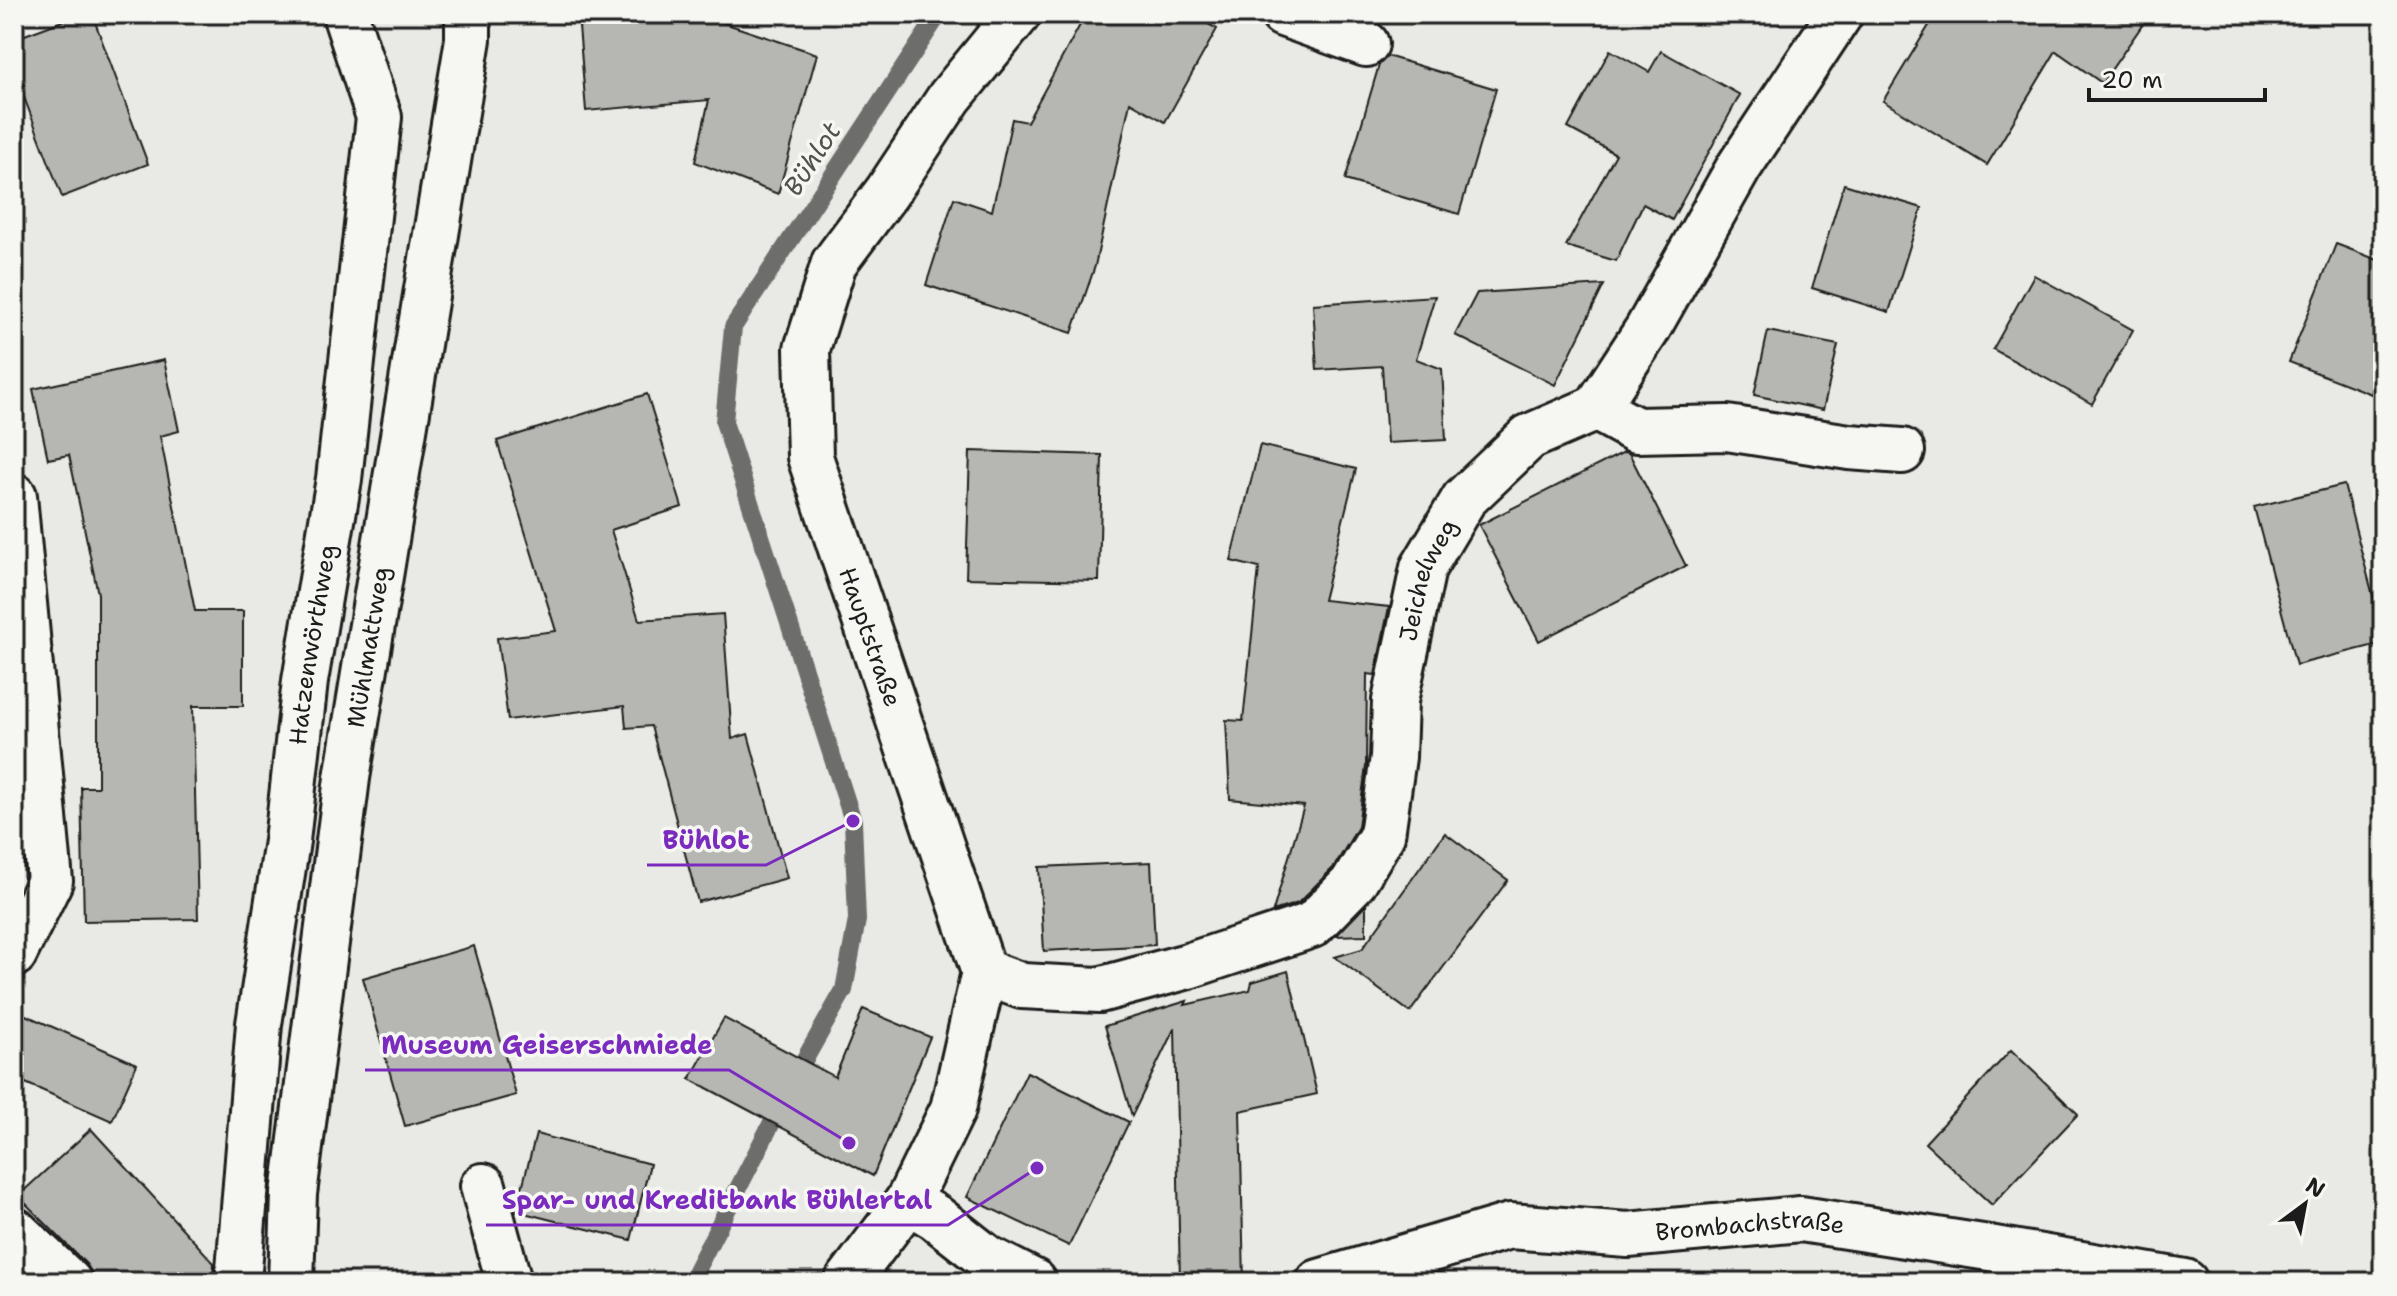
<svg xmlns="http://www.w3.org/2000/svg" width="2397" height="1296" font-family="'Shantell Sans',sans-serif">
	<style>
		.lines { fill: none; stroke-linecap: round; stroke-linejoin: round }
		.stream { stroke: #6d6d6c; stroke-width: 18 }
		.building { fill: #b6b6b3; stroke: #1c1c1c; stroke-width: 2 }
		.minor-casing { stroke: #1c1c1c; stroke-width: 50 }
		.major-casing { stroke: #1c1c1c; stroke-width: 50 }
		.minor { stroke: #f6f6f2; stroke-width: 44 }
		.major { stroke: #f6f6f2; stroke-width: 44 }
		.labels { text-anchor: middle; stroke-width: 7; stroke-linejoin: round; paint-order: stroke }
		.street-label { font-size: 24px; fill: #1c1c1c; stroke: #f6f6f2 }
		.water-label { font-size: 26px; font-style: italic; fill: #525251; stroke: #f6f6f2 }
		.leader { fill: none; stroke: #7b2cbf; stroke-width: 3 }
		.callout-dot { fill: #7b2cbf; stroke: #f6f6f2; stroke-width: 3 }
		.callout-label { font-size: 26px; text-anchor: middle; font-weight: bold; fill: #7b2cbf; stroke: #f6f6f2; stroke-width: 7; stroke-linejoin: round; paint-order: stroke }
	</style>
	<rect width="100%" height="100%" fill="#e9e9e5"/>
	<filter id="ink" filterUnits="userSpaceOnUse"><feTurbulence type="fractalNoise" baseFrequency=".0125" numOctaves="2"/><feDisplacementMap in="SourceGraphic" scale="16" xChannelSelector="R" yChannelSelector="G"/><feConvolveMatrix kernelMatrix="1 2 1 2 8 2 1 2 1" color-interpolation-filters="sRGB"/></filter>
	<g filter="url(#ink)">
		<g class="lines">
			<g class="stream">
				<path d="M793,1080L844,990L857,920L853,821L724,422L733,327L939,14"/>
				<path d="M690,1282L782,1103"/>
			</g>
		</g>
		<g class="building">
			<path d="M81,14H92L148,164L62,197L14,71V39Z"/>
			<path d="M578,14H697L817,54L778,194L695,162L709,100L586,111Z"/>
			<path d="M1086,14H1190L1217,29L1165,122L1130,102L1095,266L1072,333L926,285L954,198L992,211L1012,119L1027,122Z"/>
			<path d="M1936,14H2150L2102,83L2056,51L1987,165L1883,101Z"/>
			<path d="M1610,50L1649,72L1661,51L1740,95L1672,220L1643,204L1616,261L1566,246L1616,154L1568,128Z"/>
			<path d="M1387,56L1496,89L1459,214L1345,180L1379,65Z"/>
			<path d="M1844,184L1922,208L1889,312L1812,288Z"/>
			<path d="M2336,244L2383,262V363L2371,394L2289,362Z"/>
			<path d="M2034,275L2133,330L2092,404L1993,349Z"/>
			<path d="M1604,285L1555,385L1455,335L1477,293Z"/>
			<path d="M1435,296L1416,359L1442,369L1446,440L1387,443L1382,366L1317,370L1313,304Z"/>
			<path d="M1768,331L1838,345L1823,410L1754,395Z"/>
			<path d="M164,360L179,431L160,436L195,611H243V706H193L198,919L84,921L81,787H98V594L69,455L48,459L33,389Z"/>
			<path d="M647,394L682,507L611,530L639,620L723,614L732,739L748,734L787,878L698,902L651,726L626,728L624,706L508,720L497,638L556,631L497,441Z"/>
			<path d="M1260,445L1356,469L1323,600L1389,607L1375,675L1367,674L1366,766L1358,827L1334,867L1298,903L1273,911L1304,806L1230,799L1226,720L1243,721L1259,568L1231,561Z"/>
			<path d="M970,451L1102,455L1099,581L966,578Z"/>
			<path d="M1624,452L1629,453L1686,566L1539,641L1479,525Z"/>
			<path d="M2344,485L2383,634V643L2296,665L2254,507Z"/>
			<path d="M1445,833L1508,880L1410,1012L1335,957L1362,949Z"/>
			<path d="M1151,862L1155,945L1044,951L1039,867Z"/>
			<path d="M1366,905V935L1336,936Z"/>
			<path d="M474,946L516,1095L405,1126L363,978Z"/>
			<path d="M1288,971L1317,1094L1240,1111L1244,1282H1180L1175,1027L1132,1116L1105,1026L1187,1001L1185,1005L1250,990L1252,982Z"/>
			<path d="M863,1009L930,1037L873,1176L690,1079L724,1018L835,1077Z"/>
			<path d="M14,1010L137,1064L112,1121L14,1078Z"/>
			<path d="M2011,1050L2078,1114L1992,1205L1925,1143Z"/>
			<path d="M1027,1072L1129,1122L1069,1246L967,1197Z"/>
			<path d="M91,1129L214,1263L213,1282H98L86,1264L18,1196Z"/>
			<path d="M536,1134L650,1164L631,1240L516,1211Z"/>
		</g>
		<g class="lines">
			<g class="minor-casing">
				<g id="minor">
					<path d="M1283,14L1366,44"/>
					<path d="M1596,408L1636,430L1727,428L1849,447L1902,451"/>
					<path d="M14,496L50,881L14,954"/>
					<path id="s1" d="M984,972L1022,986L1099,990L1188,966L1312,925L1354,882L1382,835L1393,757L1395,701L1423,568L1464,499L1529,437L1596,408L1647,330L1739,167L1840,14"/>
					<path d="M483,1186L509,1282"/>
					<path d="M908,1201L935,1217L987,1258L1034,1282"/>
					<path d="M14,1230L69,1282"/>
					<path id="s2" d="M238,1282L259,1024L287,841L305,681L339,479L379,117L345,14"/>
					<path d="M847,1282L908,1201L953,1109L984,972L810,457L807,349L834,263L887,192L950,97L1018,14"/>
					<path id="s3" d="M1319,1282L1510,1226L1628,1235L1801,1219L1989,1248L2185,1282"/>
				</g>
			</g>
			<g class="major-casing">
				<g id="major">
					<path id="s4" d="M291,1282L294,1194L347,778L468,39V14"/>
				</g>
			</g>
			<use href="#minor" class="minor"/>
			<use href="#major" class="major"/>
		</g>
	</g>
	<g class="labels">
		<g class="street-label">
			<text dy="8" stroke="none"><textPath href="#s1" startOffset="716">Jeichelweg</textPath></text>
			<text transform="translate(870 637) rotate(71)" y="8">Hauptstraße</text>
			<text dy="8" stroke="none"><textPath href="#s2" startOffset="642">Hatzenwörthweg</textPath></text>
			<text dy="8" stroke="none"><textPath href="#s4" startOffset="640">Mühlmattweg</textPath></text>
			<text dy="8" stroke="none"><textPath href="#s3" startOffset="440">Brombachstraße</textPath></text>
		</g>
		<g class="water-label">
			<text transform="translate(812 159) rotate(-57)" y="9">Bühlot</text>
		</g>
	</g>
	<path class="leader" d="M853 821L766 865H647M849 1143L729 1070H365M1037 1168L948 1225H486"/>
	<g class="callout-dot">
		<circle cx="853" cy="821" r="8"/>
		<circle cx="849" cy="1143" r="8"/>
		<circle cx="1037" cy="1168" r="8"/>
	</g>
	<g class="callout-label">
		<text x="706" y="849">Bühlot</text>
		<text x="547" y="1054">Museum Geiserschmiede</text>
		<text x="717" y="1209">Spar- und Kreditbank Bühlertal</text>
	</g>
	<rect width="2397" height="1296" fill="none" stroke="#f6f6f2" stroke-width="48"/>
	<rect x="24" y="24" width="2349" height="1248" fill="none" stroke="#1c1c1c" stroke-width="3" filter="url(#ink)"/>
	<g transform="translate(2305 1204) rotate(32)" stroke="#f6f6f2" stroke-width="6" paint-order="stroke">
	<path d="M0-6L14 30L0 20L-14 30Z" fill="#1c1c1c"/>
	<text y="-12" font-size="22" font-weight="bold" text-anchor="middle" fill="#1c1c1c">N</text>
	</g>
	<path d="M2089 88v12h176v-12" fill="none" stroke="#1c1c1c" stroke-width="4"/>
	<text x="2101" y="88" font-size="24" fill="#1c1c1c" stroke="#f6f6f2" stroke-width="6" paint-order="stroke">20 m</text>
</svg>
